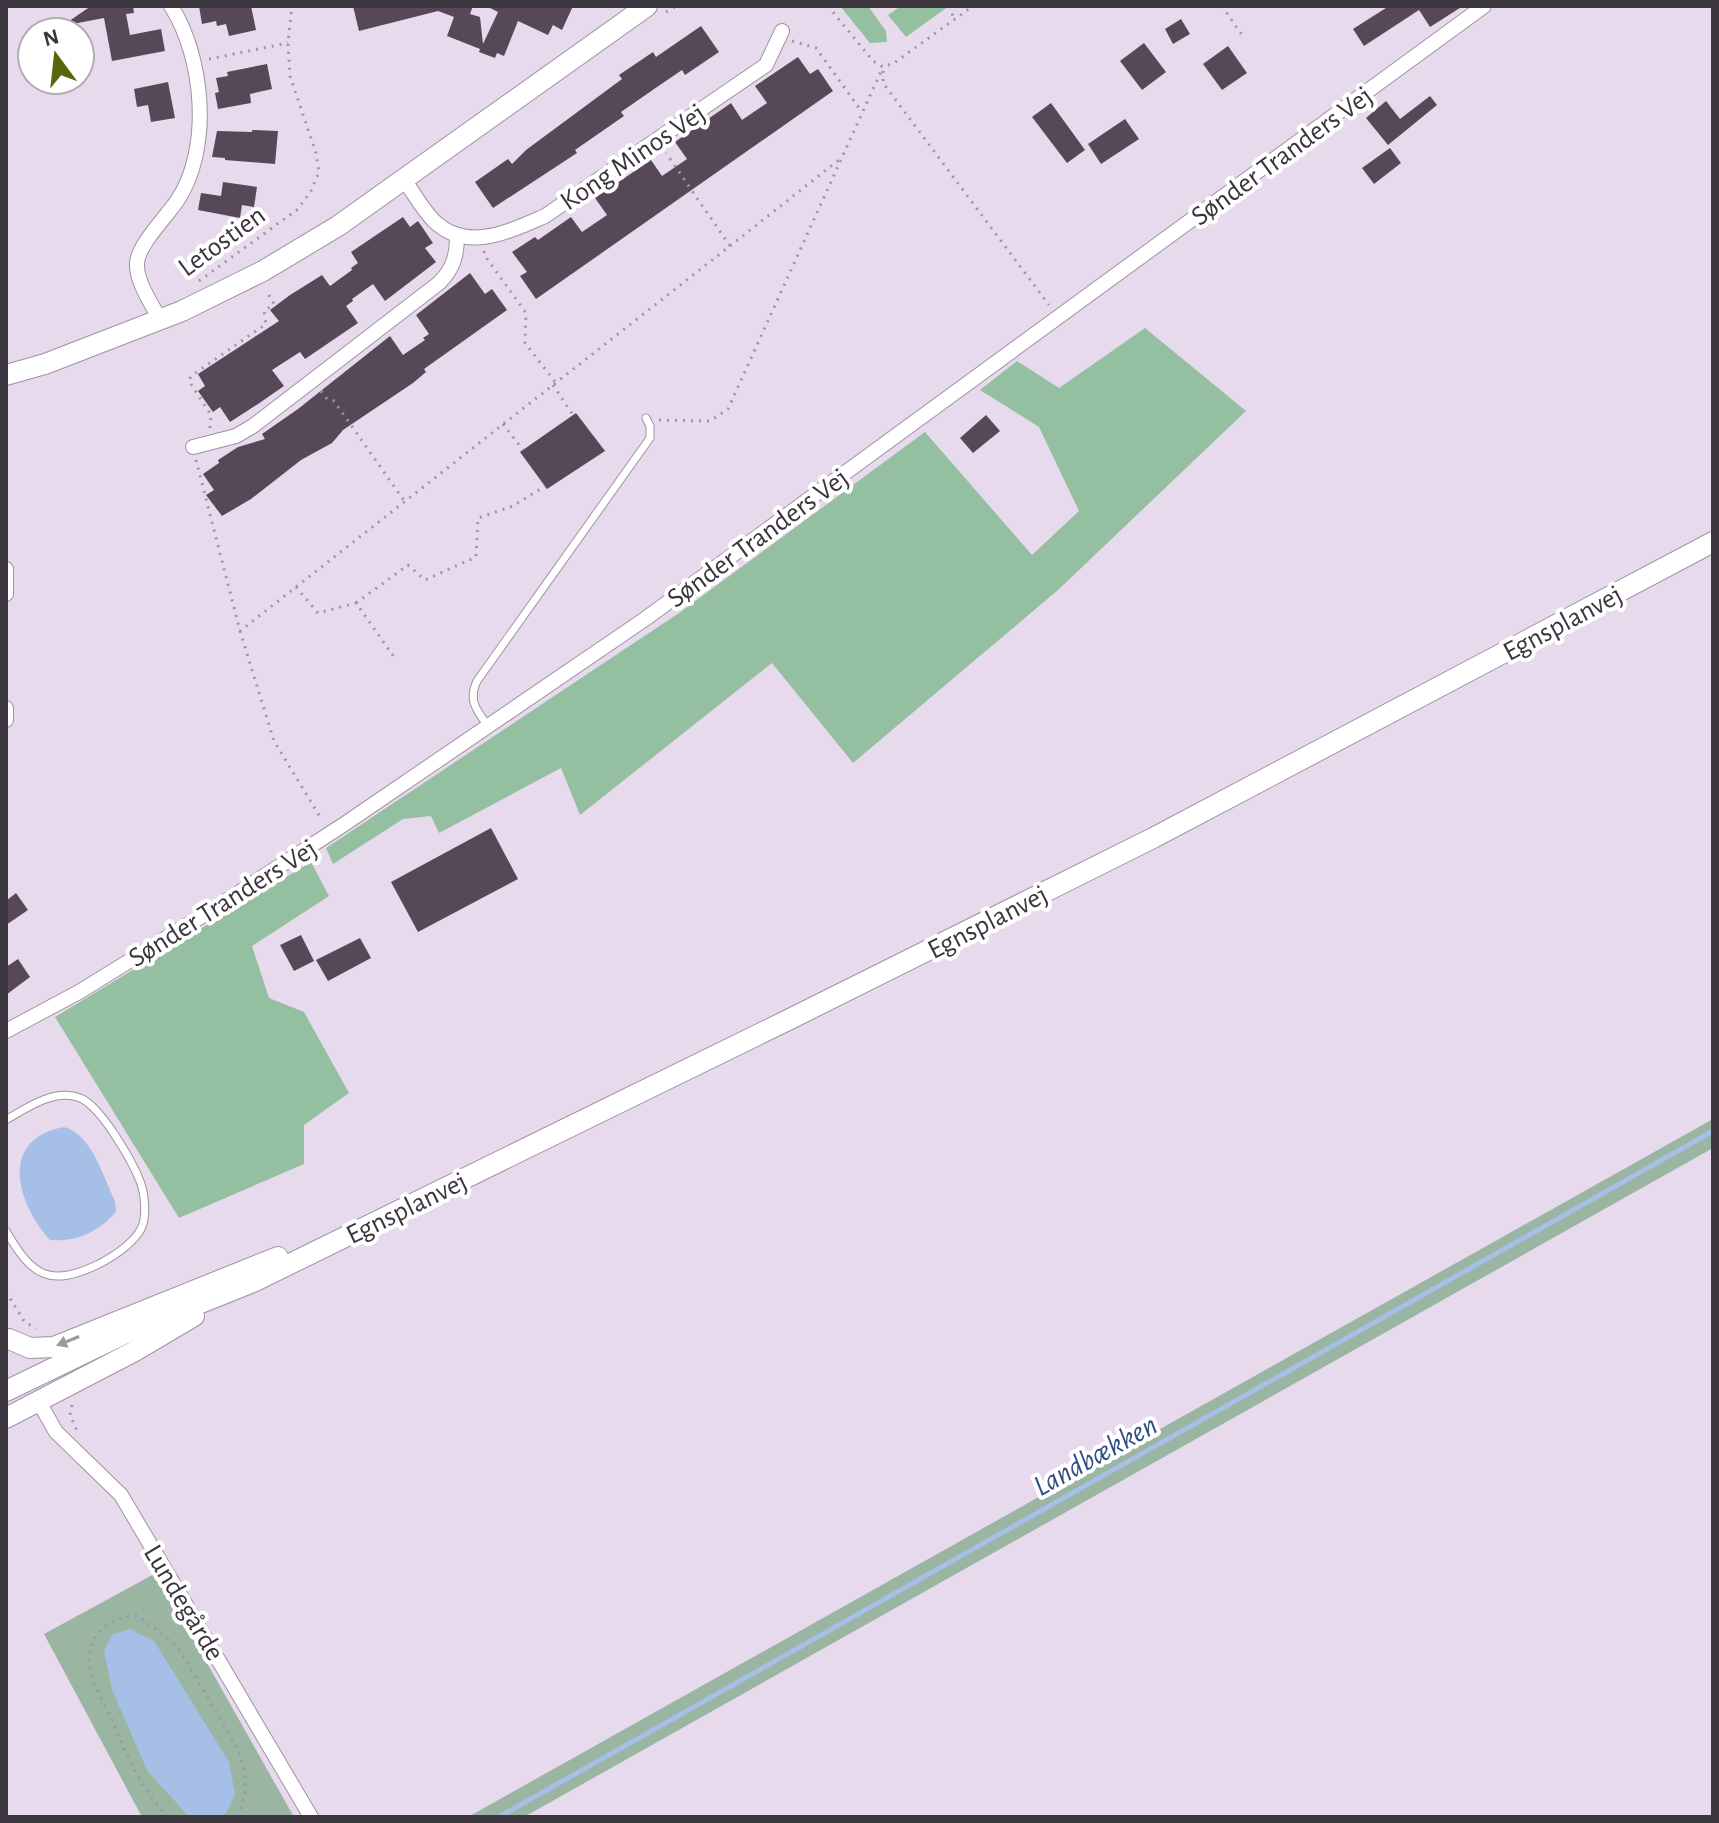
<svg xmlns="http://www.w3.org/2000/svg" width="1719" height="1823" font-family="'Alegreya Sans',sans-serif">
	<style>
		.green { fill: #9ab5a1 }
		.forest { fill: #94bfa1 }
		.water { fill: #a6bfe6 }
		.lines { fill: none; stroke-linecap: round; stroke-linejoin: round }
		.stream { stroke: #a6bfe6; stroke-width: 5 }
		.building { fill: #564857 }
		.lane-casing { stroke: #9f92a4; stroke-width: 9 }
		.street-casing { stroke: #9f92a4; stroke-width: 16 }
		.secondary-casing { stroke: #9f92a4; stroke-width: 22 }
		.path { stroke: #a095a4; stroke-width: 3; stroke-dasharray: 2 6; stroke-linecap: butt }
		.lane { stroke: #fff; stroke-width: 7 }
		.street { stroke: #fff; stroke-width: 14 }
		.secondary { stroke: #fff; stroke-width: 20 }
		.oneway { fill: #9d9a9e }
		.labels { text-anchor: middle; stroke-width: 8; stroke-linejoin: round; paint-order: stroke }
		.street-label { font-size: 28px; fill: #3b353d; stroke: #fff }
		.water-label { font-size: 30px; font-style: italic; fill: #2f4f81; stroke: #fff }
	</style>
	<rect width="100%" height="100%" fill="#e8daed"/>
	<g class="green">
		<path d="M1713,1119V1148L524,1817H468Z"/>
		<path d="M156,1573L294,1817H218L227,1812L147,1770L190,1817H142L44,1634Z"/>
	</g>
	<g class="forest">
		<path d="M840,6H868L886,31L887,42L870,43Z"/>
		<path d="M901,6H949L906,37L888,15Z"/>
		<path d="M1145,328L1246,411L1058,590L853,763L772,663L580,815L561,768L439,833L431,816L403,819L333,864L326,848L679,613L925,432L1032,555L1079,511L1039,427L980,390L1017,361L1059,388Z"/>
		<path d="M311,862L329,896L252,946L269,998L304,1012L349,1093L304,1125V1164L179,1218L55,1017Z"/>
	</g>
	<g class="water">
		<path d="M64,1127C92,1134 103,1177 115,1201L116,1212C98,1232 77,1242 50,1240C15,1201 0,1138 64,1127Z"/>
		<path d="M130,1629L154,1641L229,1762L235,1794L227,1812L218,1817H190L147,1770L112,1690L104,1650L113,1634Z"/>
	</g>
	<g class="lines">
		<path class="stream" d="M499,1817L1713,1131"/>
	</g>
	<g class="building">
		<path d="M91,6H133L134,13L126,14L130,35L161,29L165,51L112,61L104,18L62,26Z"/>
		<path d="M199,6H251L256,30L229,36L226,24L217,26L216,21L202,24Z"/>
		<path d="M353,6H473L470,14L480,17L483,44L498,12L486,6H573L562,30L553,25L548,35L518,21L504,56L497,53L495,58L479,52L480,49L447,36L454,17L438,11L359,31Z"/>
		<path d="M1389,6H1463L1430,27L1419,10L1364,46L1353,29Z"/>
		<path d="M1181,19L1190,34L1173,44L1165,29Z"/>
		<path d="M701,26L719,52L685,75L682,70L657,87L621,112L624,116L575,150L577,153L493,208L475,182L508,159L512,164L526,150L622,79L619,75L653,52L656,57Z"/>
		<path d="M1144,43L1166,72L1142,90L1120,61Z"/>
		<path d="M1228,46L1247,73L1222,90L1203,64Z"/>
		<path d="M798,57L810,74L818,69L833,91L536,299L520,276L527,272L512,252L535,237L538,240L571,217L582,232L607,215L595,198L651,160L662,176L687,159L675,142L731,103L742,120L767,103L755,86Z"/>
		<path d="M267,64L272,89L250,94L251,103L218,109L215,93L219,92L216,78L228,76L227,72Z"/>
		<path d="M168,82L175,118L151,122L148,105L137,107L134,89Z"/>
		<path d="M1430,96L1437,105L1388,145L1366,118L1386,101L1400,119Z"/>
		<path d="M1051,103L1085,150L1067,163L1032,117Z"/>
		<path d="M1125,119L1139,139L1101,164L1088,144Z"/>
		<path d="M252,130L278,131L275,164L225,160V158L212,157L217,131L252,132Z"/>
		<path d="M1390,148L1401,163L1374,184L1362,168Z"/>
		<path d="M223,182L257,187L254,207L242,205L240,218L198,210L201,193L221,196Z"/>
		<path d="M403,217L410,227L418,221L433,243L425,248L436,262L385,301L373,284L352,299L353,301L346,306L358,323L305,359L300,352L272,370L284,386L258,404L230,422L220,407L213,412L198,391L205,386L198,374L279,321L270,310L290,295L322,275L330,286L352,270L351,268L358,263L351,252Z"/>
		<path d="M470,273L485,294L492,289L507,310L424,369L426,372L413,383L343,430L332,443L301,460L251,499L222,516L206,495L214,490L203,474L219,463L218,460L238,447L265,439L262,434L298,409L390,336L403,355L425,340L423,338L429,334L416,315Z"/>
		<path d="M576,413L605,451L547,489L520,452Z"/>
		<path d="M986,415L1000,431L973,453L960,438Z"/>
		<path d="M491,828L518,879L418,932L391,882Z"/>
		<path d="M16,893L28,910L6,925V901Z"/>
		<path d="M301,935L314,961L294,971L280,945Z"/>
		<path d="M360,938L371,958L328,981L316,960Z"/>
		<path d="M18,959L30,977L6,995V967Z"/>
	</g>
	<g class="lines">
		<g class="lane-casing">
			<g id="lane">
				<path d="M488,726C476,710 468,700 477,681L650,438V426L646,418"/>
				<path d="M6,1120C26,1108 55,1088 80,1098C101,1106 132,1161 140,1181C145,1194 147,1217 141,1229C132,1245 114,1256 99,1264C49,1288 32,1276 6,1231"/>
			</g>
		</g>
		<g class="street-casing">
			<g id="street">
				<path d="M404,180C414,193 422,209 434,221C467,253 510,231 545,216L766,65L782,31"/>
				<path d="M160,320C152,304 136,282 137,263C138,245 166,217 177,201C212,149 204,58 171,6"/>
				<path d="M193,447L236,436L253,426L439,283C453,269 457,256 457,236"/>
				<path d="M6,569V594"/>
				<path d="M6,708V720"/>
				<path d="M6,1031L79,992L223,903L346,823L645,619L1484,6"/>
				<path d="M39,1402L56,1432L121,1495L311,1817"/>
			</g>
		</g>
		<g class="secondary-casing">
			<g id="secondary">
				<path d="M6,375L45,364L182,311L263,271L338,226L647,6"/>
				<path d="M9,1339L30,1348L54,1347L278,1257"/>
				<path d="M6,1391L126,1333L253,1282L788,1020L1153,838L1713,542"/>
				<path d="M6,1418L135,1351L194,1316"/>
			</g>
		</g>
		<g class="path">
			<path d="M828,6L873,61L883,67L894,63L973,6"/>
			<path d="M950,6L954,20"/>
			<path d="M1222,6L1244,38"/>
			<path d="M666,12L676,6"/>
			<path d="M792,41L816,48L862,112"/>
			<path d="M209,59L288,43"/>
			<path d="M883,71V83L1049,305"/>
			<path d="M730,246L840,159"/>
			<path d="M484,251L485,256L526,313L525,343L556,383"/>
			<path d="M199,281L298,209L311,191L319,172L316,153L290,76L288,43L292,6"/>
			<path d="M553,385L573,415"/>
			<path d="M321,391L328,400L334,401L405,502"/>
			<path d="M659,420L710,421L728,409L883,67"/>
			<path d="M503,424L523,450"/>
			<path d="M210,428L211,415L189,381L191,376L266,324L264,311L274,304L266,290"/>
			<path d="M196,460L240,631L730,246L666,153"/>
			<path d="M296,587L318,613L356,603L394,657"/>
			<path d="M356,603L408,565L425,580L476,557L478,518L513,506L545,486"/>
			<path d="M240,631L274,741L322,820"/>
			<path d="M6,1292L24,1321L36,1329"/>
			<path d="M72,1405L70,1415L77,1431"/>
			<path d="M168,1817C141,1789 127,1756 112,1720C105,1706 96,1690 91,1674C82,1640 105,1618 137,1615L177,1646L238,1749L245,1772V1794L239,1817"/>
		</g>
		<use href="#lane" class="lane"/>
		<use href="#street" class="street"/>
		<use href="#secondary" class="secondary"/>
	</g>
	<defs><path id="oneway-solid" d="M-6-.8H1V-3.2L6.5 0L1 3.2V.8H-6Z" transform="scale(2)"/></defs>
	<use class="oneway" href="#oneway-solid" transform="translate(68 1341) rotate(158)"/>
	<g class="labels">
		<g class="street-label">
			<text transform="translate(1281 155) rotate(-36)" y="10">Sønder Tranders Vej</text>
			<text transform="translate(632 156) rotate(-34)" y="10">Kong Minos Vej</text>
			<text transform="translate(221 240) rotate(-36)" y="10">Letostien</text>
			<text transform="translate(757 537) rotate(-36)" y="10">Sønder Tranders Vej</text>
			<text transform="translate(1562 622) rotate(-28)" y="10">Egnsplanvej</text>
			<text transform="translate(222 902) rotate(-32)" y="10">Sønder Tranders Vej</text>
			<text transform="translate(987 921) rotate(-27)" y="10">Egnsplanvej</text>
			<text transform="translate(406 1207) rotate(-26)" y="10">Egnsplanvej</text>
			<text transform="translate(185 1602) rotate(59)" y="10">Lundegårde</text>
		</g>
		<g class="water-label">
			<text transform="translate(1095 1455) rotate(-29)" y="10">Landbækken</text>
		</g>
	</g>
	<rect width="1719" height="1823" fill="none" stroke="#3b353d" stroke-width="16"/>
	<g transform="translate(56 56) rotate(345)"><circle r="38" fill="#ffffff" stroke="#b1aeb1" stroke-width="2"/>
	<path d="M0-6L14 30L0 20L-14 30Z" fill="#5a660b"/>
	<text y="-12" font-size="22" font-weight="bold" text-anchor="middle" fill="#3b353d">N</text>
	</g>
</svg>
